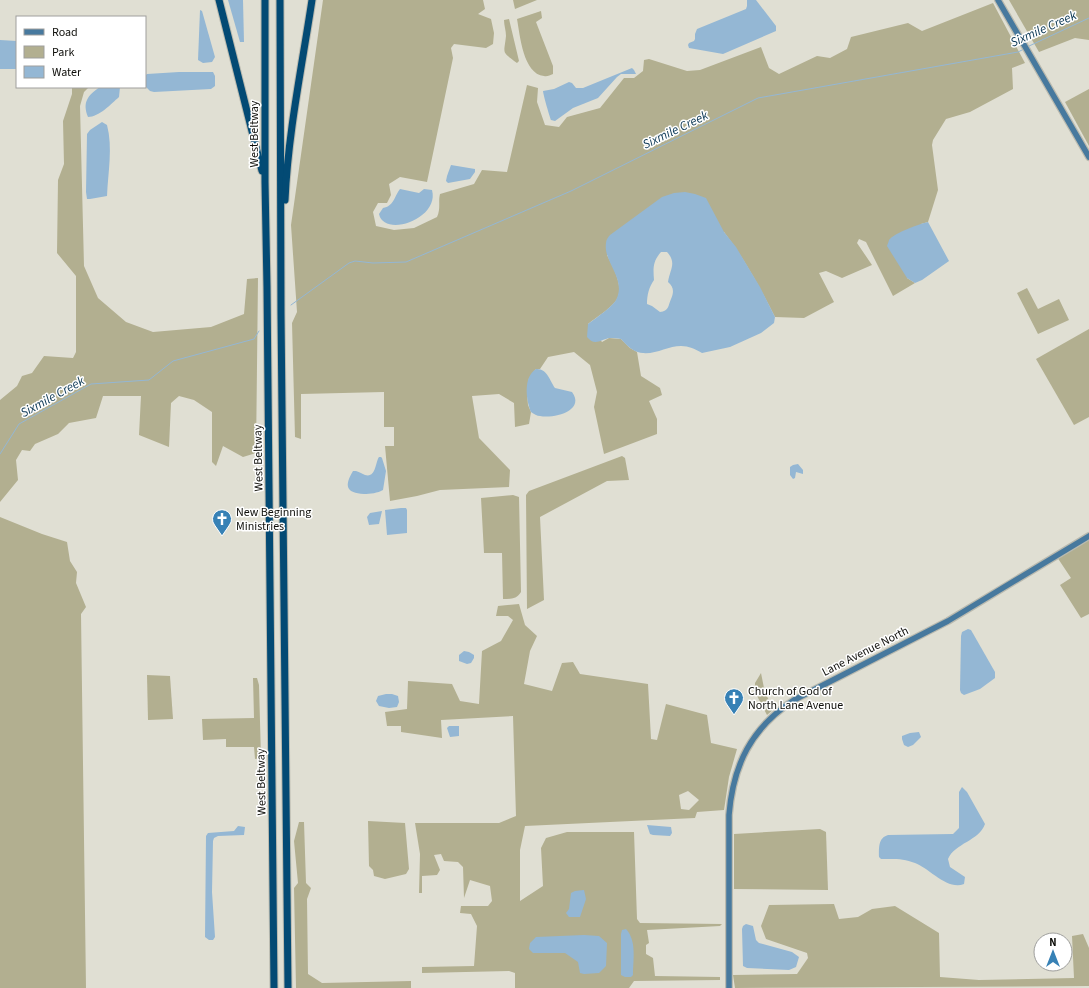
<svg xmlns="http://www.w3.org/2000/svg" width="1089" height="988" font-family="'Source Sans 3',sans-serif">
	<style>
		.green { fill: #b2af90; fill-rule: evenodd }
		.water { fill: #94b7d4; fill-rule: evenodd }
		.lines { fill: none; stroke-linecap: round; stroke-linejoin: round }
		.stream { stroke: #94b7d4; stroke-width: 1 }
		.secondary-casing { stroke: #babaaf; stroke-width: 8 }
		.motorway-casing { stroke: #babaaf; stroke-width: 9 }
		.secondary { stroke: #47799e; stroke-width: 5.5 }
		.motorway { stroke: #034a74; stroke-width: 7 }
		.labels { text-anchor: middle; stroke-width: 3; stroke-linejoin: round; paint-order: stroke }
		.street-label { font-size: 12px; fill: #0f0f0b; stroke: #fff }
		.poi-label { font-size: 12px; fill: #0f0f0b; stroke: #fff; text-anchor: start }
		.water-label { font-size: 13px; font-style: italic; fill: #0b3754; stroke: #fff }
	</style>
	<rect width="100%" height="100%" fill="#e0dfd3"/>
	<g class="green">
		<path d="M323,0H483L485,9L478,14L491,19L494,33L493,44L486,48L454,44L451,48L453,58L427,182L400,177L389,184L391,195L387,203H378L373,212L376,226L394,230L414,228L437,217C441,208 438,202 440,194L474,184L482,170L507,172L527,85L538,88L537,102L545,125L559,127L567,117L600,108L624,78H634L643,71L644,60L649,59L687,71L700,70L761,47L769,68L779,74L817,56L830,58L847,49L851,37L908,23L922,31L993,3L1025,63L1012,68L1013,89L970,112L946,119L933,140L932,145L938,190L928,222L921,224L907,278L915,283L893,296L866,242L859,239L857,243L872,265L842,278L826,271L819,273L834,302L804,318L775,317C760,288 744,258 724,232L607,255C613,267 626,289 615,302C608,310 597,317 588,324L602,342L609,338L621,339L630,348L637,352L641,376L660,388L662,395L649,401L657,419V434L604,454L594,407L597,392L590,365L574,352L548,357L540,369H536L529,378L527,393L528,405L531,412L529,424L515,427L514,403L499,394L472,396L479,438L510,470L509,487L440,490L417,496L390,501L385,446H394V427H384V392L301,394V439L295,437L292,323L297,312L291,225Z"/>
		<path d="M513,0H537L515,9Z"/>
		<path d="M1009,0H1089V40L1075,38L1039,52Z"/>
		<path d="M541,11L542,18L536,22L553,66V74C550,75 547,77 544,76C523,74 520,35 517,19Z"/>
		<path d="M509,19L519,61L517,63C501,51 504,55 506,36C506,31 504,25 504,20Z"/>
		<path d="M72,87H89L84,92L80,106L84,266L98,298L126,322L153,332L211,327L244,314L247,279L258,278L256,453L243,457L223,446L216,466L212,462V412L194,400L179,396L171,403L169,447L139,435L141,396H103L96,418L69,423L58,434L35,444L30,451L22,450L16,460L18,480L0,502V400L17,386L22,376L32,373L44,356L73,358L76,352V276L57,253L58,180L64,164L63,121L72,94Z"/>
		<path d="M1089,89V146L1065,102Z"/>
		<path d="M1027,288L1038,309L1059,299L1069,320L1038,334L1017,293Z"/>
		<path d="M1089,329V417L1074,425L1036,359Z"/>
		<path d="M622,456L625,458L629,480L607,481L540,517L544,600L527,609L526,495L529,491Z"/>
		<path d="M513,495L519,497L521,592C517,599 511,599 503,599L502,553H484L481,498Z"/>
		<path d="M0,517L42,534L67,542L70,561L77,572L76,583L86,607L81,614L86,988H0Z"/>
		<path d="M1089,538V614L1081,618L1060,585L1071,578L1057,557Z"/>
		<path d="M519,604L525,625L537,636L530,651L524,684L552,691L562,663L573,662L580,674L648,684L651,739L657,740L666,704L707,715L711,743L737,749L729,777L724,810L697,812L695,818L525,826L520,850V901L543,886L541,848L546,838L567,832H634L637,919L640,923L722,924L720,926L647,930L649,943L646,945V954L653,958L655,976L720,977V980L634,981L629,988H515V973L509,971L422,973V967L474,966L477,926L471,914L460,913L461,906H488L492,901L490,886L470,880L464,898L463,867L458,862L444,861L441,854L434,855L440,870L437,875L422,876V893H419L420,854L415,823H499L516,816L513,716L441,720L442,738L401,732V726H387L385,712L407,709L408,681L452,684L460,701L479,704L482,651L501,641L513,620L508,616H496L498,606ZM688,791L699,800L689,810L681,809L679,795Z"/>
		<path d="M761,673L765,693L774,709L767,715L755,692V683Z"/>
		<path d="M147,675L170,676L173,719L148,720Z"/>
		<path d="M253,678H257L259,685L261,758L255,759L254,747H226V739L203,740L202,719L254,718Z"/>
		<path d="M368,821L405,823L409,869L406,874L385,879L374,876L373,870L369,866Z"/>
		<path d="M299,822H304L306,883L311,888L307,899L308,974L322,983L411,981V988H296L294,888L298,883L294,841Z"/>
		<path d="M820,829L826,832L828,890L734,889V834Z"/>
		<path d="M834,904L839,919L858,917L872,909L895,906L939,933L940,977L979,980L1074,978L1072,936L1083,934L1089,948V986L735,988L733,975L797,974L808,958L807,953L766,939L761,926L769,905Z"/>
	</g>
	<g class="water">
		<path d="M228,0H243L244,42H240Z"/>
		<path d="M747,0H756L776,26V31L723,54L689,48L688,45L689,43L694,41L695,39V34L697,29L746,9L747,6Z"/>
		<path d="M200,10L202,11L215,57L212,62L203,63L198,60Z"/>
		<path d="M0,40L17,41V69H0Z"/>
		<path d="M632,68L634,70L636,74H621L617,77L598,98L573,108L555,121L551,120C550,118 543,94 543,91L554,89L569,82L572,83L576,88H583Z"/>
		<path d="M179,72H213L215,76V86L211,89L154,92L150,91L145,86V76L147,74Z"/>
		<path d="M100,87H120L119,97C111,104 99,117 88,117C82,102 88,95 100,87Z"/>
		<path d="M102,122L107,125C113,147 108,173 107,196L90,199H87L86,192L87,134L90,130Z"/>
		<path d="M451,165L475,169V172L470,179L448,183L446,181L447,176Z"/>
		<path d="M400,189L419,193L424,189L432,190C440,219 384,238 379,214L383,208C394,206 394,197 400,189Z"/>
		<path d="M685,192L695,194L706,198L724,232L736,247L760,287L775,317L774,323L761,333L730,347L702,353C695,349 689,346 681,346C666,346 651,358 635,351C629,348 625,343 621,339C617,338 614,338 610,338C601,339 595,347 587,337L588,324C595,319 613,306 616,300C627,279 603,262 606,243C606,240 608,237 610,235L662,197L674,193ZM661,252H667C677,263 670,269 668,282C674,287 674,292 671,299C668,306 669,311 660,312L652,306L647,304C647,295 649,287 654,280C653,268 653,261 661,252Z"/>
		<path d="M928,222L949,261L922,280L915,283L907,278L887,246C887,246 889,241 889,240C894,233 919,224 928,222Z"/>
		<path d="M536,369C547,368 550,381 555,388L572,392C586,411 553,419 540,416C537,416 534,414 531,412C526,400 523,377 536,369Z"/>
		<path d="M379,457H381L382,458L386,471L383,490C378,493 370,494 364,494C346,493 344,486 353,471H356C360,472 362,474 365,475C376,478 375,463 379,457Z"/>
		<path d="M798,464L803,470V474L796,472L795,478L793,479L790,475V467L793,465Z"/>
		<path d="M401,508H406L407,510V533L387,535L385,510Z"/>
		<path d="M382,511L379,524L369,525L367,517L370,513Z"/>
		<path d="M968,629L971,630L995,672V678L980,689L964,695L961,693L960,690L961,636L962,632Z"/>
		<path d="M464,651L469,652L474,655V658L471,663L467,664L459,661V655Z"/>
		<path d="M386,694H392L398,696L399,702L397,707L389,708L379,706L376,701L378,696Z"/>
		<path d="M449,726H459V736L450,737L447,728Z"/>
		<path d="M919,732L921,737L913,745L908,747L904,745L902,739V736L910,733Z"/>
		<path d="M962,787L967,792L985,824C979,841 955,843 948,859L950,867L965,877L964,884C948,891 929,868 915,863C903,858 893,859 881,859L879,857C879,848 878,838 888,835L953,834L959,828V792Z"/>
		<path d="M647,825L671,827L672,833L670,836L653,835L650,834Z"/>
		<path d="M238,826L245,827L244,835L218,836L214,838L213,841L212,892L215,937L213,940H209L205,937L206,836L208,833L234,831Z"/>
		<path d="M584,890L586,899L580,917H569L566,913L569,909L571,893L575,891Z"/>
		<path d="M746,924L753,926L756,940L759,943L792,952L799,957L796,967L789,970L747,968L743,966L742,929L743,926Z"/>
		<path d="M626,929C637,941 633,960 633,975L631,977H625L621,975V934L622,930Z"/>
		<path d="M584,935L599,936L607,943L606,966L599,973L584,974L580,973L578,962L565,953H533L529,949L530,943L536,937Z"/>
	</g>
	<g class="lines">
		<g class="stream">
			<path d="M1027,47L1089,18"/>
			<path d="M291,305L349,263L355,261L373,263L406,262L571,191L758,98L1018,52L1024,49"/>
			<path d="M0,454L19,424L91,384L149,380L173,361L254,339L259,331"/>
		</g>
		<g class="secondary-casing">
			<g id="secondary">
				<path d="M998,0L1089,157"/>
				<path d="M729,988V815C733,765 751,728 794,700L948,621L1089,536"/>
			</g>
		</g>
		<g class="motorway-casing">
			<g id="motorway">
				<path d="M219,0L262,171"/>
				<path d="M265,0V182L267,287L274,988"/>
				<path d="M280,0L281,313L288,988"/>
				<path d="M285,200C288,133 302,66 312,0"/>
			</g>
		</g>
		<use href="#secondary" class="secondary"/>
		<use href="#motorway" class="motorway"/>
	</g>
	<defs>
		<g id="church-pin" transform="scale(1)"><path d="M0 17L-7.5 6A9.5 9.5 0 1 1 7.5 6Z" fill="#3781b5" stroke="#fff"/><path d="M-1.2-6h2.4v3.5h3.3v2.4h-3.3V6h-2.4V-.1h-3.3v-2.4h3.3Z" fill="#fff"/></g>
	</defs>
	<g fill-rule="evenodd">
		<use href="#church-pin" x="222" y="519"/>
		<use href="#church-pin" x="734" y="698"/>
	</g>
	<g class="labels">
		<g class="street-label">
			<text transform="translate(254 134) rotate(-90)" y="4">West Beltway</text>
			<text transform="translate(258 458) rotate(-91)" y="4">West Beltway</text>
			<text transform="translate(865 651) rotate(-27)" y="4">Lane Avenue North</text>
			<text transform="translate(261 782) rotate(-91)" y="4">West Beltway</text>
		</g>
		<g class="poi-label">
			<text x="236" y="516">New Beginning<tspan x="236" dy="14">Ministries</tspan></text>
			<text x="748" y="695">Church of God of<tspan x="748" dy="14">North Lane Avenue</tspan></text>
		</g>
		<g class="water-label">
			<text transform="translate(1043 28) rotate(-24)" y="5">Sixmile Creek</text>
			<text transform="translate(675 129) rotate(-26)" y="5">Sixmile Creek</text>
			<text transform="translate(52 396) rotate(-29)" y="5">Sixmile Creek</text>
		</g>
	</g>
	<rect x="16" y="16" width="130" height="72" fill="#ffffff" stroke="#9f9f9d"/>
	<rect x="24" y="29" width="20" height="6" fill="#47799e" stroke="#9f9f9d"/>
	<text x="52" y="36" font-size="12" fill="#0f0f0b">Road</text>
	<rect x="24" y="46" width="20" height="12" fill="#b2af90" stroke="#9f9f9d"/>
	<text x="52" y="56" font-size="12" fill="#0f0f0b">Park</text>
	<rect x="24" y="66" width="20" height="12" fill="#94b7d4" stroke="#9f9f9d"/>
	<text x="52" y="76" font-size="12" fill="#0f0f0b">Water</text>
	<g transform="translate(1053 952)"><circle r="19" fill="#ffffff" stroke="#9f9f9d"/>
	<path d="M0-3L7 15L0 10L-7 15Z" fill="#3781b5"/>
	<text y="-6" font-size="11" font-weight="bold" text-anchor="middle" fill="#0f0f0b">N</text>
	</g>
</svg>
